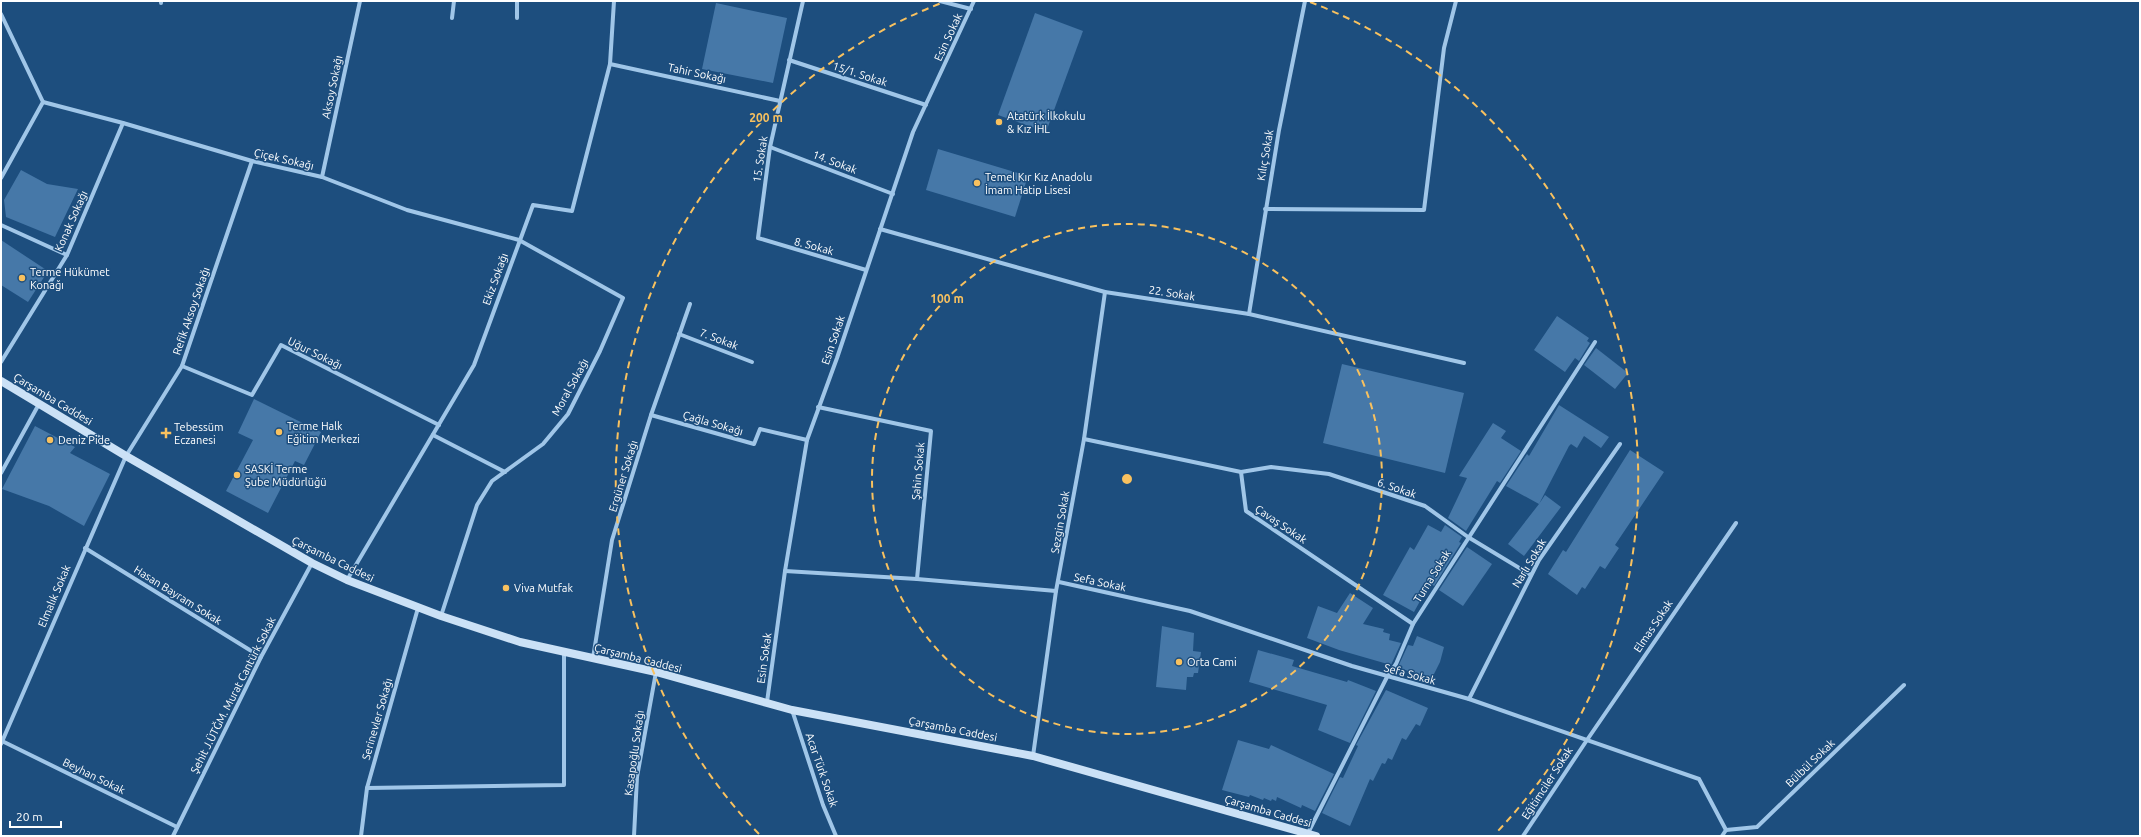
<svg xmlns="http://www.w3.org/2000/svg" width="2141" height="837" font-family="Ubuntu,sans-serif">
	<style>
		.building { fill: #4678a8 }
		.lines { fill: none; stroke-linecap: round; stroke-linejoin: round }
		.street { stroke: #a0c6e8; stroke-width: 4 }
		.secondary { stroke: #cbe1f6; stroke-width: 8 }
		.ring { fill: none; stroke: #f8c15f; stroke-width: 2; stroke-dasharray: 7 5 }
		.poi-dot { fill: #f8c15f; stroke: #1d4e7e; stroke-width: 1.5 }
		.labels { text-anchor: middle; stroke-width: 3; stroke-linejoin: round; paint-order: stroke }
		.street-label { font-size: 11px; fill: #fff; stroke: #1d4e7e }
		.poi-label { font-size: 11px; fill: #fff; stroke: #1d4e7e; text-anchor: start }
		.centre { fill: #f8c15f; stroke: #1d4e7e; stroke-width: 2 }
		.ring-label { font-size: 12px; text-anchor: middle; font-weight: bold; fill: #f8c15f; stroke: #1d4e7e; stroke-width: 3; stroke-linejoin: round; paint-order: stroke }
	</style>
	<rect width="100%" height="100%" fill="#1d4e7e"/>
	<g class="building">
		<path d="M716,3L787,18L773,83L702,69Z"/>
		<path d="M1035,13L1083,31L1046,132L998,115Z"/>
		<path d="M938,149L1028,176L1015,217L926,190Z"/>
		<path d="M21,170L47,184L78,189L55,237L6,217L4,200Z"/>
		<path d="M1,240L48,271L28,302L1,285Z"/>
		<path d="M1557,316L1589,338L1587,341L1590,343L1579,361L1575,358L1565,372L1534,350Z"/>
		<path d="M1596,348L1628,373L1615,389L1584,365Z"/>
		<path d="M1342,364L1464,393L1445,473L1323,443Z"/>
		<path d="M254,399L321,432L304,465L295,461L268,513L226,491L253,440L238,433Z"/>
		<path d="M1559,405L1609,437L1601,448L1584,436L1577,448L1571,444L1569,446L1539,504L1545,495L1561,507L1524,556L1508,544L1539,504L1506,486L1527,454L1529,456Z"/>
		<path d="M1493,423L1506,431L1501,438L1521,451L1500,483L1497,481L1466,531L1448,518L1467,478L1459,476Z"/>
		<path d="M35,426L75,447L70,453L110,474L84,526L49,506L2,489Z"/>
		<path d="M1630,450L1664,472L1615,545L1619,548L1605,569L1600,566L1585,589L1582,587L1577,595L1548,574L1563,550L1566,552Z"/>
		<path d="M1428,525L1441,532L1445,525L1462,537L1459,542L1461,543L1434,586L1430,583L1414,612L1383,595L1410,547L1414,550Z"/>
		<path d="M1467,547L1492,564L1463,606L1439,590Z"/>
		<path d="M1350,593L1373,608L1363,624L1384,629L1383,632L1390,634L1389,640L1401,643L1391,665L1339,650L1307,638L1318,606L1337,613Z"/>
		<path d="M1162,626L1194,633L1193,651L1201,652L1198,673H1194L1193,677H1187L1186,690L1156,687Z"/>
		<path d="M1417,636L1444,647L1440,662L1431,680L1398,667L1408,645L1413,646Z"/>
		<path d="M1258,650L1294,660L1292,666L1347,682L1348,680L1376,691L1350,743L1318,730L1327,705L1249,682Z"/>
		<path d="M1386,690L1428,708L1420,726L1416,724L1406,740L1402,738L1392,760L1388,758L1385,764L1382,763L1373,781L1370,779L1350,826L1322,813L1340,777L1343,778L1358,746L1356,745Z"/>
		<path d="M1238,740L1269,749L1271,745L1334,774L1315,811L1302,805L1301,808L1277,797L1276,801L1272,799L1271,801L1264,798L1263,800L1250,795L1249,797L1222,790Z"/>
	</g>
	<g class="lines">
		<g class="street">
			<path d="M803,1L770,147L758,238L866,270"/>
			<path d="M940,1L971,9"/>
			<path d="M161,3V1"/>
			<path d="M1,14L43,102L1,178"/>
			<path d="M452,18L454,1"/>
			<path d="M517,18V1"/>
			<path d="M789,60L926,105"/>
			<path d="M610,64L780,101"/>
			<path d="M43,102L123,123L252,161L322,177L407,210L519,240L623,298L600,351L568,414L543,444L492,481L477,505L441,616"/>
			<path d="M770,147L893,194"/>
			<path d="M322,177L360,1"/>
			<path d="M1265,209L1424,210L1444,48L1456,1"/>
			<path d="M1,225L67,255"/>
			<path d="M880,229L1105,292L1249,314L1464,363"/>
			<path d="M1249,314L1279,130L1305,1"/>
			<path d="M679,334L752,362"/>
			<path d="M1,362L67,255L123,123"/>
			<path d="M182,366L252,395L281,345L439,425"/>
			<path d="M818,407L931,431L917,579"/>
			<path d="M651,415L754,444L760,429L807,440"/>
			<path d="M433,435L505,472"/>
			<path d="M1084,439L1241,472L1246,511L1413,624"/>
			<path d="M1241,472L1271,467L1329,474L1425,506L1468,537L1531,575"/>
			<path d="M1,473L39,404"/>
			<path d="M85,548L261,657"/>
			<path d="M785,571L917,579L1056,591"/>
			<path d="M347,580L474,365L533,205L572,211L610,64L614,1"/>
			<path d="M1059,582L1190,611L1352,666L1469,699L1699,779L1726,830"/>
			<path d="M593,658L612,540L651,415L690,304"/>
			<path d="M1469,699L1539,560L1620,444"/>
			<path d="M767,702L785,571L807,440L837,358L913,132L974,1"/>
			<path d="M792,710L823,805L836,836"/>
			<path d="M2,741L177,827"/>
			<path d="M1,744L126,456L182,366L252,161"/>
			<path d="M1033,756L1056,591L1084,439L1105,292"/>
			<path d="M367,788L564,785V652"/>
			<path d="M1308,833L1387,677L1396,664L1413,624L1595,342"/>
			<path d="M173,836L261,657L312,563"/>
			<path d="M361,836L367,788L418,608"/>
			<path d="M634,836L637,777L656,672"/>
			<path d="M1523,836L1587,740L1736,523"/>
			<path d="M1722,836L1726,830L1757,827L1904,685"/>
		</g>
		<path class="secondary" d="M1,381L126,456L312,563L347,580L441,616L520,642L656,672L792,710L1033,756L1316,836"/>
	</g>
	<g class="ring">
		<circle cx="1127" cy="479" r="255"/>
		<path d="M759 834A511 511 0 0 1 944 2M1310 2A511 511 0 0 1 1495 834"/>
	</g>
	<g class="poi-dot">
		<circle cx="999" cy="122" r="4"/>
		<circle cx="977" cy="183" r="4"/>
		<circle cx="22" cy="278" r="4"/>
		<circle cx="279" cy="432" r="4"/>
		<path d="M164 427h4v4h4v4h-4v4h-4v-4h-4v-4h4z"/>
		<circle cx="50" cy="440" r="4"/>
		<circle cx="237" cy="475" r="4"/>
		<circle cx="506" cy="588" r="4"/>
		<circle cx="1179" cy="662" r="4"/>
	</g>
	<g class="labels">
		<g class="street-label">
			<text transform="translate(948 37) rotate(-65)" y="4">Esin Sokak</text>
			<text transform="translate(697 73) rotate(12)" y="4">Tahir Sokağı</text>
			<text transform="translate(860 74) rotate(18)" y="4">15/1. Sokak</text>
			<text transform="translate(332 87) rotate(-78)" y="4">Aksoy Sokağı</text>
			<text transform="translate(1265 155) rotate(-80)" y="4">Kılıç Sokak</text>
			<text transform="translate(284 159) rotate(13)" y="4">Çiçek Sokağı</text>
			<text transform="translate(760 159) rotate(-81)" y="4">15. Sokak</text>
			<text transform="translate(835 162) rotate(21)" y="4">14. Sokak</text>
			<text transform="translate(71 221) rotate(-66)" y="4">Konak Sokağı</text>
			<text transform="translate(814 246) rotate(15)" y="4">8. Sokak</text>
			<text transform="translate(495 279) rotate(-70)" y="4">Ekiz Sokağı</text>
			<text transform="translate(1172 293) rotate(9)" y="4">22. Sokak</text>
			<text transform="translate(191 311) rotate(-71)" y="4">Refik Aksoy Sokağı</text>
			<text transform="translate(719 339) rotate(21)" y="4">7. Sokak</text>
			<text transform="translate(833 340) rotate(-71)" y="4">Esin Sokak</text>
			<text transform="translate(315 353) rotate(26)" y="4">Uğur Sokağı</text>
			<text transform="translate(570 387) rotate(-61)" y="4">Moral Sokağı</text>
			<text transform="translate(53 399) rotate(31)" y="4">Çarşamba Caddesi</text>
			<text transform="translate(713 423) rotate(16)" y="4">Çağla Sokağı</text>
			<text transform="translate(918 471) rotate(-85)" y="4">Şahin Sokak</text>
			<text transform="translate(623 476) rotate(-73)" y="4">Ergüner Sokağı</text>
			<text transform="translate(1397 488) rotate(19)" y="4">6. Sokak</text>
			<text transform="translate(1060 522) rotate(-80)" y="4">Sezgin Sokak</text>
			<text transform="translate(1281 524) rotate(34)" y="4">Çavaş Sokak</text>
			<text transform="translate(333 559) rotate(26)" y="4">Çarşamba Caddesi</text>
			<text transform="translate(1529 563) rotate(-59)" y="4">Narlı Sokak</text>
			<text transform="translate(1432 576) rotate(-58)" y="4">Turna Sokak</text>
			<text transform="translate(1100 582) rotate(12)" y="4">Sefa Sokak</text>
			<text transform="translate(178 595) rotate(32)" y="4">Hasan Bayram Sokak</text>
			<text transform="translate(54 596) rotate(-67)" y="4">Elmalık Sokak</text>
			<text transform="translate(1653 626) rotate(-56)" y="4">Elmas Sokak</text>
			<text transform="translate(638 658) rotate(14)" y="4">Çarşamba Caddesi</text>
			<text transform="translate(764 658) rotate(-82)" y="4">Esin Sokak</text>
			<text transform="translate(1410 674) rotate(15)" y="4">Sefa Sokak</text>
			<text transform="translate(233 695) rotate(-63)" y="4">Şehit J.ÜTĞM. Murat Cantürk Sokak</text>
			<text transform="translate(377 719) rotate(-74)" y="4">Serinevler Sokağı</text>
			<text transform="translate(953 729) rotate(11)" y="4">Çarşamba Caddesi</text>
			<text transform="translate(634 753) rotate(-82)" y="4">Kasapoğlu Sokağı</text>
			<text transform="translate(1810 763) rotate(-44)" y="4">Bülbül Sokak</text>
			<text transform="translate(822 770) rotate(71)" y="4">Acar Türk Sokak</text>
			<text transform="translate(94 776) rotate(26)" y="4">Beyhan Sokak</text>
			<text transform="translate(1547 783) rotate(-57)" y="4">Eğitimciler Sokak</text>
			<text transform="translate(1268 811) rotate(16)" y="4">Çarşamba Caddesi</text>
		</g>
		<g class="poi-label">
			<text x="1007" y="120">Atatürk İlkokulu<tspan x="1007" dy="13">&amp; Kız İHL</tspan></text>
			<text x="985" y="181">Temel Kır Kız Anadolu<tspan x="985" dy="13">İmam Hatip Lisesi</tspan></text>
			<text x="30" y="276">Terme Hükümet<tspan x="30" dy="13">Konağı</tspan></text>
			<text x="287" y="430">Terme Halk<tspan x="287" dy="13">Eğitim Merkezi</tspan></text>
			<text x="174" y="431">Tebessüm<tspan x="174" dy="13">Eczanesi</tspan></text>
			<text x="58" y="444">Deniz Pide</text>
			<text x="245" y="473">SASKİ Terme<tspan x="245" dy="13">Şube Müdürlüğü</tspan></text>
			<text x="514" y="592">Viva Mutfak</text>
			<text x="1187" y="666">Orta Cami</text>
		</g>
	</g>
	<circle cx="1127" cy="479" r="6" class="centre"/>
	<g class="ring-label">
		<text x="766" y="122">200 m</text>
		<text x="947" y="303">100 m</text>
	</g>
	<rect width="2141" height="837" fill="none" stroke="#ffffff" stroke-width="4"/>
	<path d="M10 821v6h51v-6" fill="none" stroke="#ffffff" stroke-width="2"/>
	<text x="16" y="821" font-size="12" fill="#ffffff" stroke="#1d4e7e" stroke-width="3" paint-order="stroke">20 m</text>
</svg>
